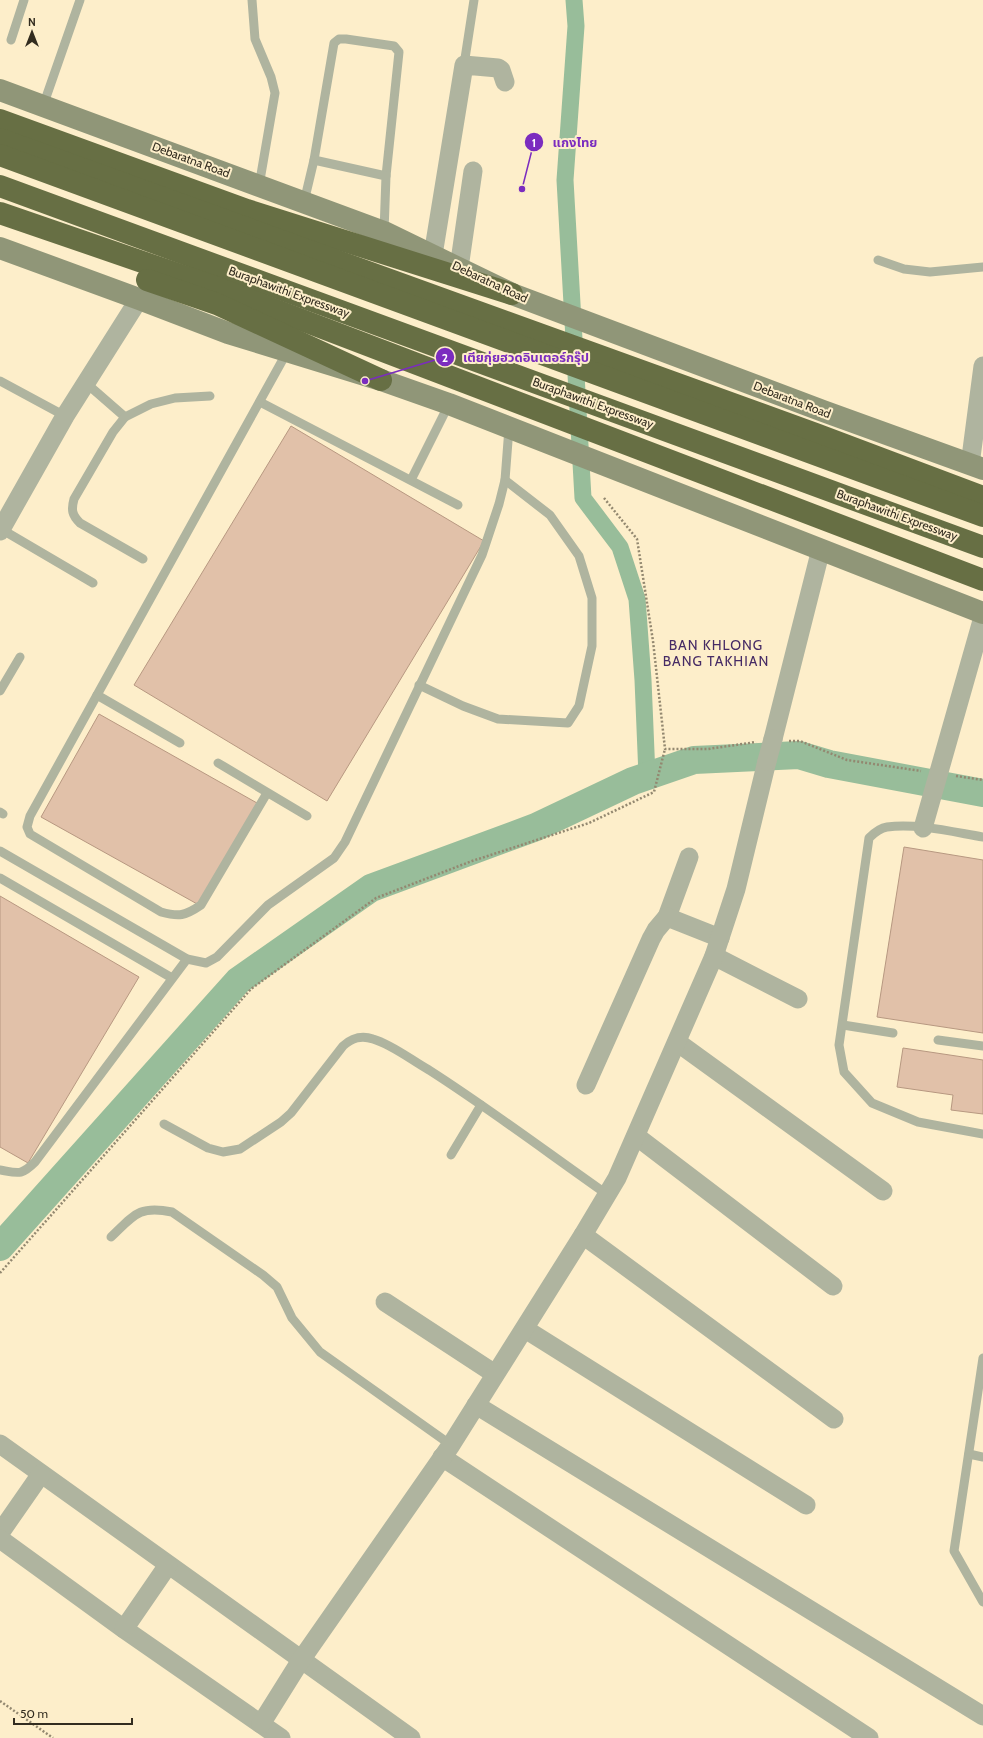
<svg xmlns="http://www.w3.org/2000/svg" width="983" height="1738" font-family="Cabin,'Noto Sans Thai',sans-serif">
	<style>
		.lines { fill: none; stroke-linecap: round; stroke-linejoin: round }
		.canal { stroke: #98bd9a; stroke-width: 17 }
		.river { stroke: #98bd9a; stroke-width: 28 }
		.building { fill: #e1c1a9; stroke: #b79881 }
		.path { stroke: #938870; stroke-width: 2.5; stroke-dasharray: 2 2; stroke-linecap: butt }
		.lane { stroke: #afb49f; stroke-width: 9 }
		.street { stroke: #afb49f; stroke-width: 19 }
		.secondary { stroke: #909678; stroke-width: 22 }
		.highway { stroke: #676f44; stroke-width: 22 }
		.street-bridge { stroke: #afb49f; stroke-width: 19 }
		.labels { text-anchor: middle; stroke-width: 4; stroke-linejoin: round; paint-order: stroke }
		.street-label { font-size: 12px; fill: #322c1f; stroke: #fdeeca }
		.quarter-label { font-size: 14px; letter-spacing: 1px; fill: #462b65; stroke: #fdeeca }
		.leader { fill: none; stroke: #7b2cbf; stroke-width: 1.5 }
		.callout-dot { fill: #7b2cbf; stroke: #fdeeca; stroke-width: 1.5 }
		.mark-label { font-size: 12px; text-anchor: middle; font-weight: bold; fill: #fff }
		.callout-label { font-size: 13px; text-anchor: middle; font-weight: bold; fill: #7b2cbf; stroke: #fdeeca; stroke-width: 4; stroke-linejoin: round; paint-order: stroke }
	</style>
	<rect width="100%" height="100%" fill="#fdeeca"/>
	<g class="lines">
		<path class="canal" d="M574,0L576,26L565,180L583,498L620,547L637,599L643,680L647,776"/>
		<path class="river" d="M0,1247L238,981L371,888L536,827L633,781L694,760L799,755L829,764L983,793"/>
	</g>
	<g class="building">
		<path d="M291,426L484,541L327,801L134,685Z"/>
		<path d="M99,714L257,803L199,905L41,817Z"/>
		<path d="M904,847L983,860V1033L877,1017Z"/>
		<path d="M0,896L139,977L28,1163L0,1147Z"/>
		<path d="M903,1048L983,1060V1114L951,1110L953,1095L897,1087Z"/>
	</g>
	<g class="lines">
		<g class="path">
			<path d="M604,498L637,539L653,641L665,749H708L756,742"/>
			<path d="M789,741H800L847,760L921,771"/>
			<path d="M956,776L983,780"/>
			<path d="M0,1273L251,989L376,898L472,861L589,823L654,792L665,749"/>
			<path d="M0,1701L53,1738"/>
		</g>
		<g class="lane">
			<path d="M252,0L255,39L271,77L275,93L259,186"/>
			<path d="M11,40L24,0"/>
			<path d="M464,65L474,0"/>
			<path d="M43,106L80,0"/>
			<path d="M314,160L334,43L339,39H346L394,46L399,52L386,176"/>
			<path d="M304,202L314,160L386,176L384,232"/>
			<path d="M878,260L904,269L930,272L983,267"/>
			<path d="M0,381L65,416"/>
			<path d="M86,383L125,417"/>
			<path d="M260,402L458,505"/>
			<path d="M411,480L449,404"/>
			<path d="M1,529L93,583"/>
			<path d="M143,559L80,523C72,515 71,510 74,499L113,432L125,417L151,404L175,398L210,396"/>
			<path d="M419,685L463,706L498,719L568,723L579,706L592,646V598L579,556L550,515L505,480"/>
			<path d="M0,691L20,657"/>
			<path d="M97,695L180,743"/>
			<path d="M218,763L307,816"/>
			<path d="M267,793L201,905C185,916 179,917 161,912L30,834L27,827L30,816L287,352"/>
			<path d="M0,812L3,814"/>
			<path d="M983,837C953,832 917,823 887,827C880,828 874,833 869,838L839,1045L844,1072L872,1103L918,1122L983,1134"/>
			<path d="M0,851L187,959L206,963L217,957L268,905L334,858L345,842L482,555L499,504L505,480L509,428"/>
			<path d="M0,878L172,978"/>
			<path d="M843,1025L893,1033"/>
			<path d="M938,1040L983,1046"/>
			<path d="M164,1124L208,1148L223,1152L240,1149L281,1122L291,1113L343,1046C352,1038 361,1035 373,1039C393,1045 411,1060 429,1070C490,1109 548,1153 608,1195"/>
			<path d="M451,1155L481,1105"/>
			<path d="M0,1170C18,1173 21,1176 35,1162L187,959"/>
			<path d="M111,1237C134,1215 139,1205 172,1212L263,1275L277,1287L292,1318L320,1352L451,1445"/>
			<path d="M983,1358L954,1551L983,1602"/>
			<path d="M969,1454L983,1457"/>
		</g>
		<g class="street">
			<path d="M433,255L464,65L498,68L501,70L505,82"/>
			<path d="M459,268L473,171"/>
			<path d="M970,465L983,366"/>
			<path d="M0,531L65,416L139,299"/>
			<path d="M773,739L821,549"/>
			<path d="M923,828L983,617"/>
			<path d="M667,917L689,857"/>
			<path d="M714,956L798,999"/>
			<path d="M677,1042L883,1191"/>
			<path d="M586,1085L651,939L656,930L667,917L720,938"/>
			<path d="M636,1136L833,1286"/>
			<path d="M583,1235L834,1419"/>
			<path d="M385,1302L495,1374"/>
			<path d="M525,1329L806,1505"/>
			<path d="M476,1405L983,1716"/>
			<path d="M0,1444L411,1738"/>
			<path d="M442,1457L869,1738"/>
			<path d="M0,1533L41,1474"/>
			<path d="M0,1539L124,1629L281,1738"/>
			<path d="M124,1629L168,1565"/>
			<path d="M261,1724L301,1660L451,1445L583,1235L617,1178L714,956L736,889L767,761"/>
		</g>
		<g class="secondary">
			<path d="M0,90L384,232L512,294L823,411L983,469"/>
			<path d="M0,248L139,299L228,333L381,380L449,404L983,613"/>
		</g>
		<g class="highway">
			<path d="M0,120L247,210L512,294"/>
			<path d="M0,139L816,434L983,497"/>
			<path d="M0,155L983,516"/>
			<path d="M0,186L983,547"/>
			<path d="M0,213L218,288L983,580"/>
			<path d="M147,280L217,304L381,380"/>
		</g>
		<path class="street-bridge" d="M767,761L773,739"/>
	</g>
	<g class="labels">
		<g class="street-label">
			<text transform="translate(191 160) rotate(20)" y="4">Debaratna Road</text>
			<text transform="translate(490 282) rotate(25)" y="4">Debaratna Road</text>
			<text transform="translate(289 292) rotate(20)" y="4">Buraphawithi Expressway</text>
			<text transform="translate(792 400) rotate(21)" y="4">Debaratna Road</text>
			<text transform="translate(593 403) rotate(20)" y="4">Buraphawithi Expressway</text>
			<text transform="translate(897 515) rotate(20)" y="4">Buraphawithi Expressway</text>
		</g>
		<g class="quarter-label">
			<text x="716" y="650">BAN KHLONG<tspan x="716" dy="16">BANG TAKHIAN</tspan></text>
		</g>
	</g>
	<path class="leader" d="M522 189L534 142M365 381L445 357"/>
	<g class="callout-dot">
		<circle cx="522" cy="189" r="4"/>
		<circle cx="365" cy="381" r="4"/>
		<circle cx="534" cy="142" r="10"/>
		<circle cx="445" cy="357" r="10"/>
	</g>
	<g class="mark-label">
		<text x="534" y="147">1</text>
		<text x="445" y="362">2</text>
	</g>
	<g class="callout-label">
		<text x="575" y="147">แกงไทย</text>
		<text x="526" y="362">เตียกุ่ยฮวดอินเตอร์กรุ๊ป</text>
	</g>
	<g transform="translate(32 32)" stroke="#fdeeca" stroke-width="3" paint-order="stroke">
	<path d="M0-3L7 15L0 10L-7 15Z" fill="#322c1f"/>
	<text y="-6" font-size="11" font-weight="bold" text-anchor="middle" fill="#322c1f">N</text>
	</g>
	<path d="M14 1718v6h118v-6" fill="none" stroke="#322c1f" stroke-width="2"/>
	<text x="20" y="1718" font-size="12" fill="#322c1f" stroke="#fdeeca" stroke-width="3" paint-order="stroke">50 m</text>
</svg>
